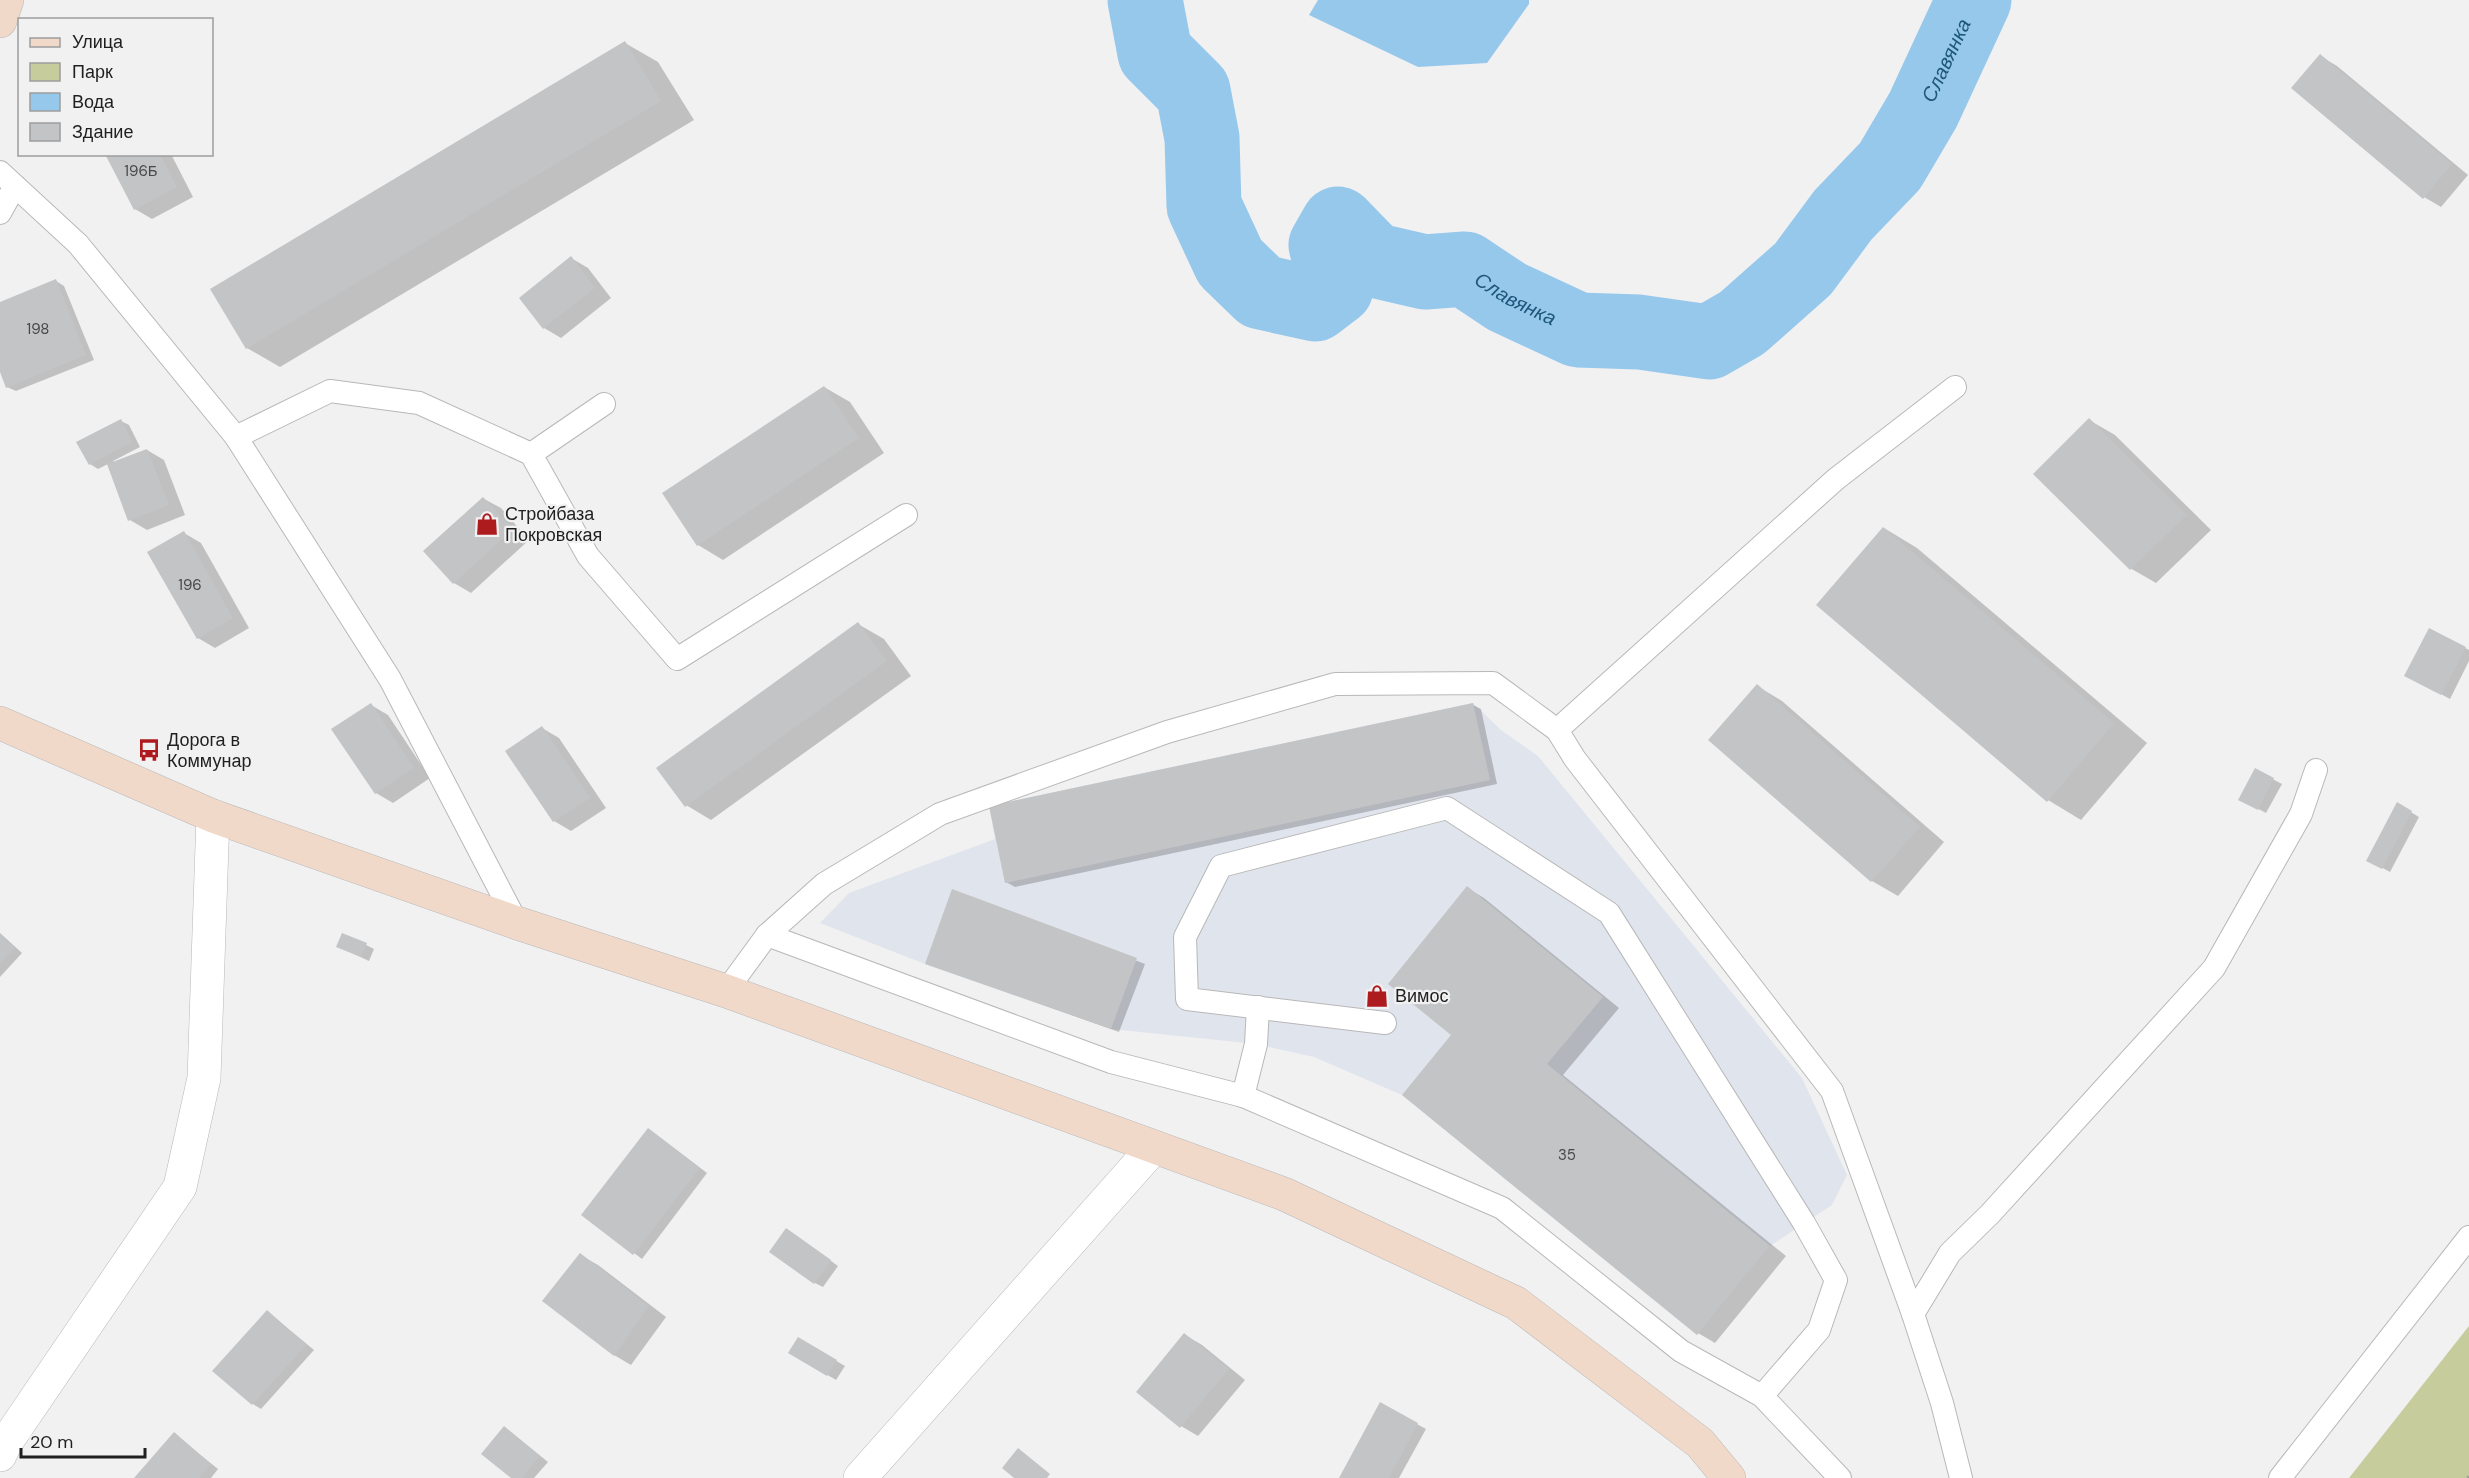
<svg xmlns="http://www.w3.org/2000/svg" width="2469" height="1478" font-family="'DM Sans',sans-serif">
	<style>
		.built { fill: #e0e4ec }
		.green { fill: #c6cc9c }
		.water { fill: #96c8ec }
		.shadow { fill: #0003 }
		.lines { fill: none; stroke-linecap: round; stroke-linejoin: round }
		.river { stroke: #96c8ec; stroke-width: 75 }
		.building { fill: #c3c4c5 }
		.lane-casing { stroke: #b8b8b9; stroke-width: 24 }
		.street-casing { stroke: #b8b8b9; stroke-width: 34 }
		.secondary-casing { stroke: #b8b8b9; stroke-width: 34 }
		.path { stroke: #949494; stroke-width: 4; stroke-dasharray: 1.5 4.5; stroke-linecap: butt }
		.lane { stroke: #fff; stroke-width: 22 }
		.street { stroke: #fff; stroke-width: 33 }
		.secondary { stroke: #f1d9c9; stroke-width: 33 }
		.labels { text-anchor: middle; stroke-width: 4.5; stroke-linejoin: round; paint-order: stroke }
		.number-label { font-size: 15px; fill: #484848 }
		.poi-label { font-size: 18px; fill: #1f1f1f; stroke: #f1f1f2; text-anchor: start }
		.water-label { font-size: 20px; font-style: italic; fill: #1e577a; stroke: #f1f1f2 }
	</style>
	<rect width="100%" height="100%" fill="#f1f1f2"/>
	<path class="built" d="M1473,703L1501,730L1538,756L1802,1078L1847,1175L1832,1205L1770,1246L1697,1335L1402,1095L1314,1057L1256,1044L1111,1029L925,964L820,923L849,893L995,839L989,806Z"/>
	<path class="green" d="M2469,1326V1478H2349Z"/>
	<path class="water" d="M1318,0H1529V4L1487,63L1418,67L1309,15Z"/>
	<g class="shadow">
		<path d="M625,43L658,62L694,120L280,367L247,348L212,289Z"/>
		<path d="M2320,56L2337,66L2468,175L2441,207L2424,197Z"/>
		<path d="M107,154H171L193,197L152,219L135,209Z"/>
		<path d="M571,258L588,268L611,298L561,338L544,328L521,298Z"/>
		<path d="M56,281L64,286L94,360L16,391L7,387L0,368V304Z"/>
		<path d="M824,387L850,402L884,453L723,560L698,545Z"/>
		<path d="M2089,420L2115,435L2211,530L2156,583L2130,568Z"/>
		<path d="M121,421L129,425L140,447L113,461L114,463L147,450L164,460L185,515L147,530L130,520L108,464L98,469L90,464Z"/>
		<path d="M484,499L501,508L529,540L471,593L454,583L425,551Z"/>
		<path d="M1884,528L1917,548L2147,743L2081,820L2048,800Z"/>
		<path d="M184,533L201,543L249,628L215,648L198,638Z"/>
		<path d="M858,624L884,639L911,676L711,820L686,805Z"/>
		<path d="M2430,630L2469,650V661L2450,699L2406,675Z"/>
		<path d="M1757,686L1782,701L1944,842L1898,896L1872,881L1710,740Z"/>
		<path d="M371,705L388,715L430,778L393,803L376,793Z"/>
		<path d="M1473,705L1481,709L1497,784L1015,887L1006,882Z"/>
		<path d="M542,728L559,738L606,808L571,831L554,821Z"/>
		<path d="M2255,770L2282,784L2266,813L2240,799Z"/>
		<path d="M2397,804L2419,817L2390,872L2368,860Z"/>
		<path d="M1467,888L1484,898L1619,1008L1563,1075L1786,1256L1715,1343L1698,1333L1453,1035Z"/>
		<path d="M953,890L1145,964L1119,1032L926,963Z"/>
		<path d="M0,933L22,953L0,977Z"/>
		<path d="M366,945L374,949L369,961L337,946Z"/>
		<path d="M649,1129L707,1173L642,1259L583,1215Z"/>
		<path d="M795,1235L838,1266L823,1287L815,1283Z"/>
		<path d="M580,1255L598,1265L666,1317L631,1365L614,1355Z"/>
		<path d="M267,1311L314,1350L261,1409L253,1404Z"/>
		<path d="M1185,1335L1202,1345L1245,1380L1198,1436L1181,1426Z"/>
		<path d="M799,1339L845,1366L836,1380L790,1353Z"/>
		<path d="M1380,1404L1426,1429L1399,1478H1343Z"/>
		<path d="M512,1433L548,1462L534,1478H514Z"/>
		<path d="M174,1434L218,1469L211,1478H136Z"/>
	</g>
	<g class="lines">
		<path class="river" id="s1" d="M1145,0L1155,53L1193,91L1202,138L1204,206L1230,262L1261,292L1315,304L1336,288L1326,245L1338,224L1373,260L1425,272L1465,269L1507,297L1578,330L1639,332L1709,342L1742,323L1803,269L1843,215L1890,166L1923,110L1974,0"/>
	</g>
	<g class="building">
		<path d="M625,41L661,101L246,349L210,289Z"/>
		<path d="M2320,54L2452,164L2423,199L2291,88Z"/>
		<path d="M105,154H160L177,187L134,210Z"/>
		<path d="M571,256L595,288L543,329L519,298Z"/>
		<path d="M56,279L86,355L6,388L0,372V302Z"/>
		<path d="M824,386L859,438L697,546L662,493Z"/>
		<path d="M2089,418L2187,515L2130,570L2033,474Z"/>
		<path d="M121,419L132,442L89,465L76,442Z"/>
		<path d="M147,449L169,505L128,521L107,464Z"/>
		<path d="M483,497L513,529L453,584L423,551Z"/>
		<path d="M1883,527L2114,723L2047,802L1816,605Z"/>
		<path d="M184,531L233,618L197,639L147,552Z"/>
		<path d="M858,622L887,661L685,807L656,768Z"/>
		<path d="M2429,628L2466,647L2441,695L2404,676Z"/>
		<path d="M1757,684L1920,827L1871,882L1708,740Z"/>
		<path d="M371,703L414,768L375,794L331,729Z"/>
		<path d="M1473,703L1490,780L1005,883L989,806Z"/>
		<path d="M542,726L590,798L553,822L505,751Z"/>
		<path d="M2255,768L2274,778L2258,810L2238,800Z"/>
		<path d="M2397,802L2412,811L2382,869L2366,861Z"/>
		<path d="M1467,886L1603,997L1547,1064L1770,1246L1697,1335L1402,1095L1451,1035L1388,984Z"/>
		<path d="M952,889L1137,958L1111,1029L925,964Z"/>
		<path d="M342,933L367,943L361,957L336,947Z"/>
		<path d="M0,934L15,948L0,963Z"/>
		<path d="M648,1128L700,1168L633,1255L581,1215Z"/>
		<path d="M786,1228L831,1260L814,1284L769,1252Z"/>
		<path d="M580,1253L649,1306L614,1356L542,1301Z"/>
		<path d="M267,1310L306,1345L252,1405L212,1371Z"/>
		<path d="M1184,1333L1229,1369L1180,1428L1136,1392Z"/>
		<path d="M798,1337L837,1360L827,1376L788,1353Z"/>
		<path d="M1380,1402L1418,1423L1389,1478H1339Z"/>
		<path d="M504,1426L540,1456L522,1478H511L481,1454Z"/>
		<path d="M174,1432L211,1464L199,1478H134Z"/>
		<path d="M1018,1448L1050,1474L1047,1478H1014L1002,1468Z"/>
	</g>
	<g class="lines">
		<g class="lane-casing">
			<g id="lane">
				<path d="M0,172L78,244L236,437L390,679L517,923"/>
				<path d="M0,213L15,186"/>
				<path d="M236,437L330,391L419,403L531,454L588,556L677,659L906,515"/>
				<path d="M531,454L604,404"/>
				<path d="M1557,730L1836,479L1955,387"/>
				<path d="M767,935L1111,1062L1243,1096L1502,1208L1681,1351L1762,1396L1840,1478"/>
				<path d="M726,991L767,935L824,884L940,814L1167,732L1335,684L1493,683L1557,730L1575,759L1832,1091L1913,1314L1942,1403L1961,1478"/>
				<path d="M1385,1023L1187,999L1185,937L1221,866L1447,808L1609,913L1804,1223L1836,1280L1819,1330L1762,1396"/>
				<path d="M1243,1096L1256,1044L1258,1007"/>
				<path d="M1913,1314L1950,1253L1990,1214L2214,968L2301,814L2316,770"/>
				<path d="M2280,1478L2469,1237"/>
			</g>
		</g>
		<g class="street-casing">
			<g id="street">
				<path d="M0,1455L5,1444L180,1187L204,1078L213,816"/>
				<path d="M860,1478L1154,1147"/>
			</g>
		</g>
		<g class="secondary-casing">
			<g id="secondary">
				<path d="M0,21L7,0"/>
				<path d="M0,723L213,816L517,923L726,991L1284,1194L1516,1303L1700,1443L1729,1478"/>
			</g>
		</g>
		<path class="path" d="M2468,1478L2469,1477"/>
		<use href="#lane" class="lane"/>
		<use href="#street" class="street"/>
		<use href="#secondary" class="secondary"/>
	</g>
	<defs>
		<g id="shop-bare" transform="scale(1.8)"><path d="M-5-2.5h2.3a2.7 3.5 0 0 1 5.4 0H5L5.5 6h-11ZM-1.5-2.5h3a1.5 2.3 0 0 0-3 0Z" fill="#ad1b1f" stroke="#f1f1f2" stroke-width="2.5" paint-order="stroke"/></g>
		<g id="bus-bare" transform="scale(1.8)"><path d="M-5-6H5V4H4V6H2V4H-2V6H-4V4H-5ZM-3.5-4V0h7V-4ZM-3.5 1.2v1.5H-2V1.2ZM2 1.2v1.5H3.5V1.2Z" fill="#ad1b1f" stroke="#f1f1f2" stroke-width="2.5" paint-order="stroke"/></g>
	</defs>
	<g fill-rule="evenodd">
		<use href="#shop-bare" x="487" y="524"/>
		<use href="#bus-bare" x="149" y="750"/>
		<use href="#shop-bare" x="1377" y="996"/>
	</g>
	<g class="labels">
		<g class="number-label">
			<text x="141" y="176">196Б</text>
			<text x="38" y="334">198</text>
			<text x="190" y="590">196</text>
			<text x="1567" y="1160">35</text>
		</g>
		<g class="poi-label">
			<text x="505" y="520">Стройбаза<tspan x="505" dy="21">Покровская</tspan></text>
			<text x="167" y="746">Дорога в<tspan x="167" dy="21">Коммунар</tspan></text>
			<text x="1395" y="1002">Вимос</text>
		</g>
		<g class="water-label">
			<text dy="7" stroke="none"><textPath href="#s1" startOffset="1257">Славянка</textPath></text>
			<text dy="7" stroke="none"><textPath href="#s1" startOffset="681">Славянка</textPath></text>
		</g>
	</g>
	<rect x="18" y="18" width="195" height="138" fill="#f1f1f2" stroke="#9d9d9e" stroke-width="1.5"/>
	<rect x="30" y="38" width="30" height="9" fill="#f1d9c9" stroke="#9d9d9e" stroke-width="1.5"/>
	<text x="72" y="48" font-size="18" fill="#1f1f1f">Улица</text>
	<rect x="30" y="63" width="30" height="18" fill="#c6cc9c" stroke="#9d9d9e" stroke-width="1.5"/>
	<text x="72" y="78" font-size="18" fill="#1f1f1f">Парк</text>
	<rect x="30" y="93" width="30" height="18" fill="#96c8ec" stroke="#9d9d9e" stroke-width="1.5"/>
	<text x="72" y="108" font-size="18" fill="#1f1f1f">Вода</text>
	<rect x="30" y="123" width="30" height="18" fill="#c3c4c5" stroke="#9d9d9e" stroke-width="1.5"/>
	<text x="72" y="138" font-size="18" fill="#1f1f1f">Здание</text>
	<path d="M21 1448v9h124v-9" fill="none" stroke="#1f1f1f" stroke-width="3"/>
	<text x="30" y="1448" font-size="18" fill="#1f1f1f" stroke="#f1f1f2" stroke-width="4.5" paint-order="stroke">20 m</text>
</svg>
